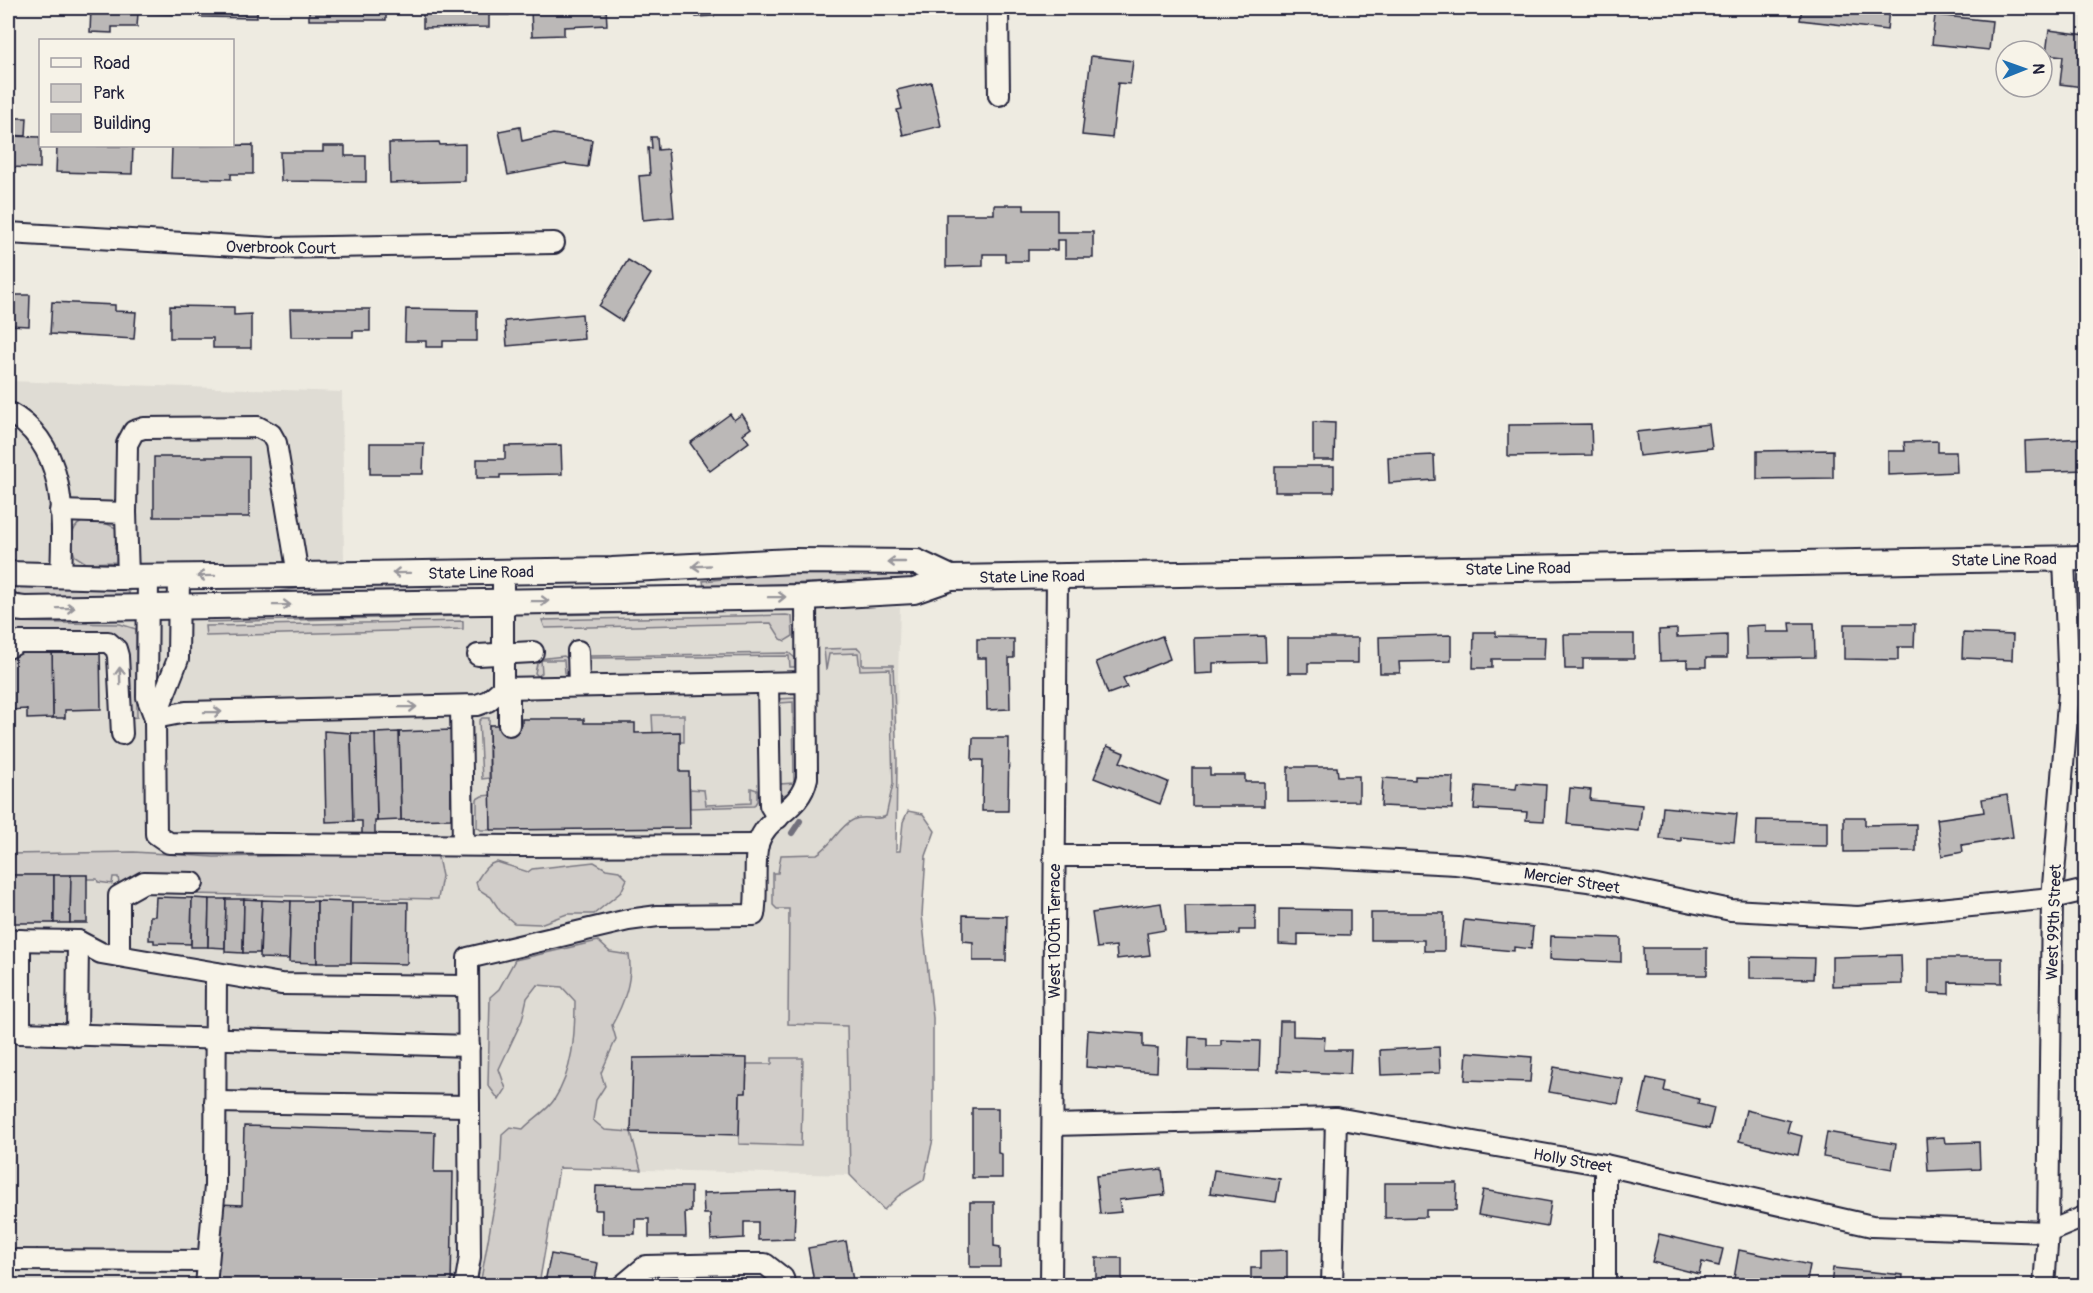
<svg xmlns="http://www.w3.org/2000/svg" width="2093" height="1293" font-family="Pangolin,sans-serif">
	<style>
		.built { fill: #dfdcd4 }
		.green { fill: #d1cdc9; stroke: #7a7882; stroke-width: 1.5 }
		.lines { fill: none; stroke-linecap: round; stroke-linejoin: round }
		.stream { stroke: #716f7b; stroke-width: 6 }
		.building { fill: #bbb8b7; stroke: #22223b; stroke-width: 1.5 }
		.minor-casing { stroke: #22223b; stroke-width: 24 }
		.major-casing { stroke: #22223b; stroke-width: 28 }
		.minor { stroke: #f7f3e8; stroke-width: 20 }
		.major { stroke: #f7f3e8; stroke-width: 24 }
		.oneway { stroke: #97959a }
		.labels { text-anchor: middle; stroke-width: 5; stroke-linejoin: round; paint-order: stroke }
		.street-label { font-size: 16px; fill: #22223b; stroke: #f7f3e8 }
	</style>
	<rect width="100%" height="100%" fill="#eeebe1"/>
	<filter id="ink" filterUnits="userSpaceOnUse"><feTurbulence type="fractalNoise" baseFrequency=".0167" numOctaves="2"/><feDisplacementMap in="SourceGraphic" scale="12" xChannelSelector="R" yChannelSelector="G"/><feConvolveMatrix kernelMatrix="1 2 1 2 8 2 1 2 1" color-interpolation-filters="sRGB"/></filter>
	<g filter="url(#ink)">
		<g class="built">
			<path d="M8,381L342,392L344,560L67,564L8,559Z"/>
			<path d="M900,607L893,853L855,931L850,1175L517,1167L494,1285H8V619L210,621Z"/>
		</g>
		<g class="green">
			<path d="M82,522L105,523L116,528L118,545H115V549L118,550L116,562L86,563L75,556C70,545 70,527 82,522Z"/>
			<path d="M780,573H912L911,579L704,587L703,581Z"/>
			<path d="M8,583L114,589L129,592V598L23,596L8,591Z"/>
			<path d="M432,583L431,588L403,592L263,595V593L328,585Z"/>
			<path d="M779,607V610L548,615L550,612Z"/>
			<path d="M463,613V616L207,622V618Z"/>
			<path d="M786,615L792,616L793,636L785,641L781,639L771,623L545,628L542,620Z"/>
			<path d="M463,621V629L206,636L205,626Z"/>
			<path d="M8,622L120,624L136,629L137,717L129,718L122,649L8,642Z"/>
			<path d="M858,648L862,652V665H893L897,760L896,851H900L903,822L908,811L923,814L935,831L926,856L922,915L933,1018V1139L924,1180L898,1196L884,1210L850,1175L847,1026L788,1024L789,909H777L773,905V873H778L781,855L817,854C832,846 838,827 853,820C865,814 875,822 886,816L893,784L890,669L860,670L858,653L829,654L826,670L824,649Z"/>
			<path d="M789,653L795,658V667H790L789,656L590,658L588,674L585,661L590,656Z"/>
			<path d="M564,656L571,661L570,674L565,673L564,660H541L542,673L538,676L535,673L538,659Z"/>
			<path d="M796,698L797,782L790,793L783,795L779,791L780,784L794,783L793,702L780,703L777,699Z"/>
			<path d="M652,715H684V742H680V733H653Z"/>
			<path d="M482,718H489V778L482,779L479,721Z"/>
			<path d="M751,788L757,790V801L754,806L690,808V789L704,790L706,805L751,803Z"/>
			<path d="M491,795V830H481L477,827V799L482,796Z"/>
			<path d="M134,852L214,857L437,853L442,876L438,899L193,894V873H138L131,883L119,884L118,877H113L112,884L98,882L97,879H87V875H8V854Z"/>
			<path d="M497,862L528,872L532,869L594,862L606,869L619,871L627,879L621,892L594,914H567L540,924L514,923L500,911L491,897L478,889L476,882C482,873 486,864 497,862Z"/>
			<path d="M598,941L610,952L629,955C633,980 624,1003 612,1025L616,1039L601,1073L605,1086L596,1100L593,1120L605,1130L631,1132L641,1170L559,1168L539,1285H480L500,1173L502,1134L510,1127L523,1129C532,1119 547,1111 554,1100C573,1071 575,1035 575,1001L562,987L537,985L527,998L522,1020L499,1069L506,1089L499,1100L488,1085L490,997L499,989L515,960Z"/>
			<path d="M772,1058H803L801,1146L739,1144L740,1093L746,1092L747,1064H772Z"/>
		</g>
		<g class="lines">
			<path class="stream" d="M792,833L800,821"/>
		</g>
		<g class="building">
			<path d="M91,8H176V14L138,13L137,27H112V33L90,32Z"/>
			<path d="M200,8H257V18L200,17Z"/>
			<rect x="309" y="8" width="77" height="12"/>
			<path d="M423,8H509V15H489V27L423,28Z"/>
			<path d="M531,8H606L607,25L564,27V35L532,36Z"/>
			<path d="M695,8H713L714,16L696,17Z"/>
			<path d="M764,8H815L764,11Z"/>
			<path d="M921,8H945L941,16Z"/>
			<rect x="1442" y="8" width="16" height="3"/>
			<path d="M1802,8H1889L1887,30L1800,20Z"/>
			<path d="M1935,15L1992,21L1989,50L1932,44Z"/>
			<path d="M2049,30L2086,35L2083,87L2060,84L2063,56L2046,54Z"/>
			<path d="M1091,56L1133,61L1130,84L1118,83L1112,138L1082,135Z"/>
			<path d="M931,82L941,126L903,135L897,110L902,109L897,90Z"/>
			<path d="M8,118H27L26,136L8,135Z"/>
			<path d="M520,127L522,141L553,134L592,140L588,167L566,164L508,175L499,131Z"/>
			<path d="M8,136L40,137V168L8,167Z"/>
			<path d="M651,137H657L658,150L668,149L674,217L643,220L639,176L650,175L648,148H652Z"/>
			<path d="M439,142L440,145L465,144V181L390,183L389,143Z"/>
			<path d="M253,145V174H231V179L171,178L172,146Z"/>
			<path d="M57,146H133L132,174L56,172Z"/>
			<path d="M323,146H345V156H366V182L281,181L280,152H323Z"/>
			<path d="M994,205H1024V210H1057V232H1093V258H1065V240H1057V250H1028V261H1005V254H983V266L946,267V214H994Z"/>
			<path d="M628,260L651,274L622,321L599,306Z"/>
			<path d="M8,295H30L29,326L8,325Z"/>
			<path d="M52,302L115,305V311L136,312L134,339L50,334Z"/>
			<path d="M170,306L234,307V315L251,314V348H213V338H170Z"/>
			<path d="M290,309H370V331H353V337H291Z"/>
			<path d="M406,309L477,310V341H443V347H426V341H405Z"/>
			<path d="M582,314L584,339L507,346L505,321Z"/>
			<path d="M730,414L734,420L742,414L751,428L743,434L749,442L710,471L690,443Z"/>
			<path d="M1313,422L1335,423L1334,460H1313Z"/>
			<path d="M1591,424L1592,455L1508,456V425Z"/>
			<path d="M1709,424L1712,448L1639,456L1636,432Z"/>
			<path d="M2084,438L2086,470L2026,472L2025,441Z"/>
			<path d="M1938,441V452H1956L1957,472L1888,475V451H1905L1904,442Z"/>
			<path d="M370,443H424L423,474H370Z"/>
			<path d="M561,445L562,474L500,475V478H477V459H505V446Z"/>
			<path d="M1833,450V478L1757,479V451Z"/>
			<path d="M1434,455L1435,480L1389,483L1388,457Z"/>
			<rect x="154" y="457" width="95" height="60"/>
			<rect x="1275" y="466" width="59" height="26"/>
			<path d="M1790,623H1814L1815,657L1747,658L1746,626L1766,625V632H1791Z"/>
			<path d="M1844,624H1915L1914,647H1898V660L1844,659Z"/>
			<path d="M1677,629V637L1727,635V658H1706V667H1687V660L1660,661L1659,630Z"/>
			<path d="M1474,632H1496V636L1545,637L1544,659H1492V668H1473Z"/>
			<path d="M1963,633L2013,635L2012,660L1962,658Z"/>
			<path d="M1564,634H1634V659H1583V669H1565Z"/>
			<path d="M1451,635V661L1399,662L1400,673H1380L1379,637Z"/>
			<path d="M1162,636L1170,659L1123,678L1127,687L1108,694L1096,662Z"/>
			<path d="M1265,636L1266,662L1213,663V673L1195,674L1194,638Z"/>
			<path d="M1288,638H1358V663H1308V673H1288Z"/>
			<path d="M977,639H1014V658H1009L1010,709L987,710L986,658H977Z"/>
			<path d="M52,645L100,648L101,709L65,710V718H53Z"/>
			<path d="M52,645L53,718L27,719V709L10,710V693H8V651Z"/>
			<path d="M522,719H584V723H635V733L680,732V772H689L690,828L491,830L489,725H522Z"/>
			<path d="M451,730V819L401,820L399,732Z"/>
			<path d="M324,731L351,733L353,821L326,822Z"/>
			<path d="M399,732L401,820L377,821L375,733Z"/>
			<path d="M351,733H375L377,821H375V837H362V821H353Z"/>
			<path d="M973,738H1009L1008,811H982L983,760H972Z"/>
			<path d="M1107,746L1124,753L1120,762L1168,782L1160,804L1094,778Z"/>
			<path d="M1288,767H1337L1338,776H1359V801L1288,802Z"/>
			<path d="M1192,768H1210V775H1245V782H1264V806H1192Z"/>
			<path d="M1415,776L1453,777L1452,809L1381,806L1383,778L1415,780Z"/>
			<path d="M1517,783L1546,785L1544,821L1526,820L1527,812L1474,809L1476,786L1516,789Z"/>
			<path d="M1570,788L1591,790L1590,800L1642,805L1639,831L1567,824Z"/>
			<path d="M2007,795L2013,837L1962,845L1963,852L1942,856L1937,819L1984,812L1982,799Z"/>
			<path d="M1663,807L1737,814L1734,842L1681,837V841L1660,839Z"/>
			<path d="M1844,817H1865V825L1916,824V851L1844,852Z"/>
			<path d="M1757,820L1827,821V846L1756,845Z"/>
			<rect x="8" y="875" width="46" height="48"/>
			<path d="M54,875H71L70,923H54Z"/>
			<path d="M71,875H87V923H70Z"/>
			<path d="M156,897L192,898L191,944L154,943V940H149L150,916H155Z"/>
			<path d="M192,898L209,899L208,947H191Z"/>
			<path d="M209,899H226L225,948L208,947Z"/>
			<path d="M226,899H244L243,953L225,952Z"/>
			<path d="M244,899L262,900L260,953H243Z"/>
			<path d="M262,900L291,901L289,959L260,958Z"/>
			<path d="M291,901H317V963L289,962Z"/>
			<path d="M317,901L352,902L351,963H317Z"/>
			<path d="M352,902H408L407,964L351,963Z"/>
			<path d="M1161,903L1165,930L1147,933L1150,955L1117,959L1116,946L1097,948L1092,913Z"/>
			<path d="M1255,905V930H1239V934L1186,935L1185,906Z"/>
			<path d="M1279,909L1350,910V935L1298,934V945L1279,944Z"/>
			<path d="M1371,913H1444V951H1424V940H1371Z"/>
			<path d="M963,915L1007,916L1006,961H973V942L963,941Z"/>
			<path d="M1464,920L1533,927L1531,949L1514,947V951L1461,946Z"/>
			<path d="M1551,936L1621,938V962L1550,959Z"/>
			<path d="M1643,948H1707V975H1644Z"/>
			<path d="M1901,955L1902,984L1832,986V957Z"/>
			<path d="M1750,957L1814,958L1813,979L1750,978Z"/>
			<path d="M1929,958H2002V983L1949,982V994L1929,993Z"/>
			<path d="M1280,1021H1293V1036L1325,1037L1324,1050H1351L1350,1074L1278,1071Z"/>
			<path d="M1088,1030L1143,1034V1047L1158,1048L1157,1072L1086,1067Z"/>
			<path d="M1189,1037L1207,1038V1046H1221V1040L1260,1041L1259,1071L1188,1070Z"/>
			<path d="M1439,1047L1440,1073L1381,1075L1380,1050Z"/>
			<path d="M1467,1052L1532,1057L1530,1082L1465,1080Z"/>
			<path d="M707,1057L747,1058L746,1093H740L739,1135L631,1132L633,1058Z"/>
			<path d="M1554,1067L1623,1079L1618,1104L1549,1092Z"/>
			<path d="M1647,1078L1666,1082L1664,1091L1699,1099L1698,1104L1714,1108L1709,1129L1639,1114Z"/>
			<path d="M972,1108H998V1153L1002,1154V1178H972Z"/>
			<path d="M1746,1110L1790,1121L1787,1132L1802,1136L1798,1155L1739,1141Z"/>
			<path d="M2086,1121V1152H2084L2080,1122Z"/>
			<path d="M244,1126L435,1132L434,1172H453L451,1286H218L219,1204L242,1205Z"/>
			<path d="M1827,1132L1896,1144L1892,1169L1823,1157Z"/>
			<path d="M1944,1137L1945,1143L1979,1142L1980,1169L1928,1171L1926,1138Z"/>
			<path d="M1162,1169L1165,1195L1119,1200L1121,1212L1100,1214L1096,1176Z"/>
			<path d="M1214,1170L1280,1179L1276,1202L1210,1193Z"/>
			<path d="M1385,1183H1457L1456,1210H1426V1217L1385,1218Z"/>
			<path d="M596,1186L691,1187V1212H685L686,1237H649V1219H635V1234H602V1210H595Z"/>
			<path d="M796,1190L794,1239L758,1240V1222H744V1238L711,1240L710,1214H704L703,1193Z"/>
			<path d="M1483,1190L1551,1202L1547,1227L1478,1215Z"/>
			<path d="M970,1202H994V1246L1000,1247V1267H970Z"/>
			<path d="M1659,1234L1723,1249L1719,1266L1702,1262L1699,1274L1652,1262Z"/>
			<path d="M846,1241L854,1286H831L829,1279L814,1282L808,1248Z"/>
			<path d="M1287,1250V1286H1251V1268H1261V1251Z"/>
			<path d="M1739,1250L1810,1265L1806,1286H1782L1753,1280L1752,1286L1733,1284Z"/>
			<path d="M551,1254L598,1263L594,1286H544Z"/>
			<rect x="1096" y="1258" width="26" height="28"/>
			<path d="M1833,1268L1903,1275L1902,1286H1831Z"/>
			<path d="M994,1282L995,1286H967V1283Z"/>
		</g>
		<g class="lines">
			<g class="minor-casing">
				<g id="minor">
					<path d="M998,8L999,95"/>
					<path d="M8,233L271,248L554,243"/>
					<path d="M8,412C68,444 63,518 61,576"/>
					<path d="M60,511L126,513L127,444L134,431L144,428L258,427L271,434L276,443L298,575"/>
					<path d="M126,513L128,577"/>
					<path d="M503,571V688"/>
					<path d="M148,577L147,697L155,718L156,834L169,843L516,846L758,845"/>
					<path d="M8,648L19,642H108L116,649L118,656L122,734"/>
					<path d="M578,651L579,686"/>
					<path d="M478,655L533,652"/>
					<path d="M768,683L770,805L778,818"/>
					<path d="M509,688V725"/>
					<path d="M461,706L463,845"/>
					<path d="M155,718L186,712L477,705L488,701L503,688L806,682"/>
					<path d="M155,718L178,659L179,577"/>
					<path d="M1054,856H1301L1456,864L1596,882L1731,910L1858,917L2052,898L2086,890"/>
					<path d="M8,940L78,941L101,953L281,984L468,986"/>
					<path d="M119,956V896L144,882L193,883"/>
					<path d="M8,1026L20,1033L469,1046"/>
					<path d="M20,1033V940"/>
					<path d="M77,1036L78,941"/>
					<path d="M215,1102L469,1106"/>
					<path d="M1053,1125L1336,1118L1605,1165L1872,1226L2048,1232L2086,1216"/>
					<path d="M8,1260L207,1261"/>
					<path d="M206,1286L215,1186L216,973"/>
					<path d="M465,1286L470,1257L468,958L628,920L658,916L754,915C758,894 753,863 758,844C767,814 800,812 807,778L806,597"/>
					<path d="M622,1286L646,1266L736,1264H765L783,1278L785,1286"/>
					<path d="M1051,1286L1057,576"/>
					<path d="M1332,1286L1336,1118"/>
					<path d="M1605,1286V1165"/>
					<path d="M2044,1286L2048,1232L2052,898L2069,692L2064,558"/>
				</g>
			</g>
			<g class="major-casing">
				<g id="major">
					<path d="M8,574L118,577L298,575L612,570L793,561L917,562L951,578"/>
					<path d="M8,607L24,609L806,597L914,591L951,578L2086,558"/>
				</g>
			</g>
			<use href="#minor" class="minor"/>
			<use href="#major" class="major"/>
		</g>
		<defs><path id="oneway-shaft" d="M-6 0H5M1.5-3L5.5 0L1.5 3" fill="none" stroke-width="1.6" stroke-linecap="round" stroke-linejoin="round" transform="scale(1.5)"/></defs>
		<g class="oneway">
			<use href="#oneway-shaft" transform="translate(896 562) rotate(-180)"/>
			<use href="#oneway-shaft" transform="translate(701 566) rotate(177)"/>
			<use href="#oneway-shaft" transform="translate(401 573) rotate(179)"/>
			<use href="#oneway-shaft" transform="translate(206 576) rotate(179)"/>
			<use href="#oneway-shaft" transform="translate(777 597) rotate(-1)"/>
			<use href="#oneway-shaft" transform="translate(540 601) rotate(-1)"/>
			<use href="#oneway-shaft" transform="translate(282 605) rotate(-1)"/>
			<use href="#oneway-shaft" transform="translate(66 608) rotate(-1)"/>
			<use href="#oneway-shaft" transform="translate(120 676) rotate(-92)"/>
			<use href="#oneway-shaft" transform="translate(408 707) rotate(-1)"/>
			<use href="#oneway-shaft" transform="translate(213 712) rotate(-1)"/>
		</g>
	</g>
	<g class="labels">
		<g class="street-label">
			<text transform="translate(281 247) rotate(1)" y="6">Overbrook Court</text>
			<text transform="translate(2004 559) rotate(-1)" y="6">State Line Road</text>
			<text transform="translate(1518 568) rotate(-1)" y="6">State Line Road</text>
			<text transform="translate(481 572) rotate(-1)" y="6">State Line Road</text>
			<text transform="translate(1032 576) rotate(-1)" y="6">State Line Road</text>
			<text transform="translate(1572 880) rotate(9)" y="6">Mercier Street</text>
			<text transform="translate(2053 922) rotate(-88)" y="6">West 99th Street</text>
			<text transform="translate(1054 931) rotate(-90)" y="6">West 100th Terrace</text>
			<text transform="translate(1573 1160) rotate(10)" y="6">Holly Street</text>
		</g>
	</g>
	<rect width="2093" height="1293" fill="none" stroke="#f7f3e8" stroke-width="30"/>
	<rect x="15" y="15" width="2063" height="1263" fill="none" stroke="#22223b" stroke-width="2" filter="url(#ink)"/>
	<rect x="39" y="39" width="195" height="108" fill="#f7f3e8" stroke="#a29fa3" stroke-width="1.5"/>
	<rect x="51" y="58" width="30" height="9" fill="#f7f3e8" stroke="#a29fa3" stroke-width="1.5"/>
	<text x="93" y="69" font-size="18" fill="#22223b">Road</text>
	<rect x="51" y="84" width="30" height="18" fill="#d1cdc9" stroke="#a29fa3" stroke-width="1.5"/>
	<text x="93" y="99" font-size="18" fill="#22223b">Park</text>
	<rect x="51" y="114" width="30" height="18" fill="#bbb8b7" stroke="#a29fa3" stroke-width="1.5"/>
	<text x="93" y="129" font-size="18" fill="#22223b">Building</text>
	<g transform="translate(2024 69) rotate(89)"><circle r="28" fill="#f7f3e8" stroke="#a29fa3" stroke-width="1.5"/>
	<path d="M0-4.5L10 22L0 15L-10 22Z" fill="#1f6fb2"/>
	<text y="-9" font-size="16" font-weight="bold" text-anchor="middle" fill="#22223b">N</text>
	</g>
</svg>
